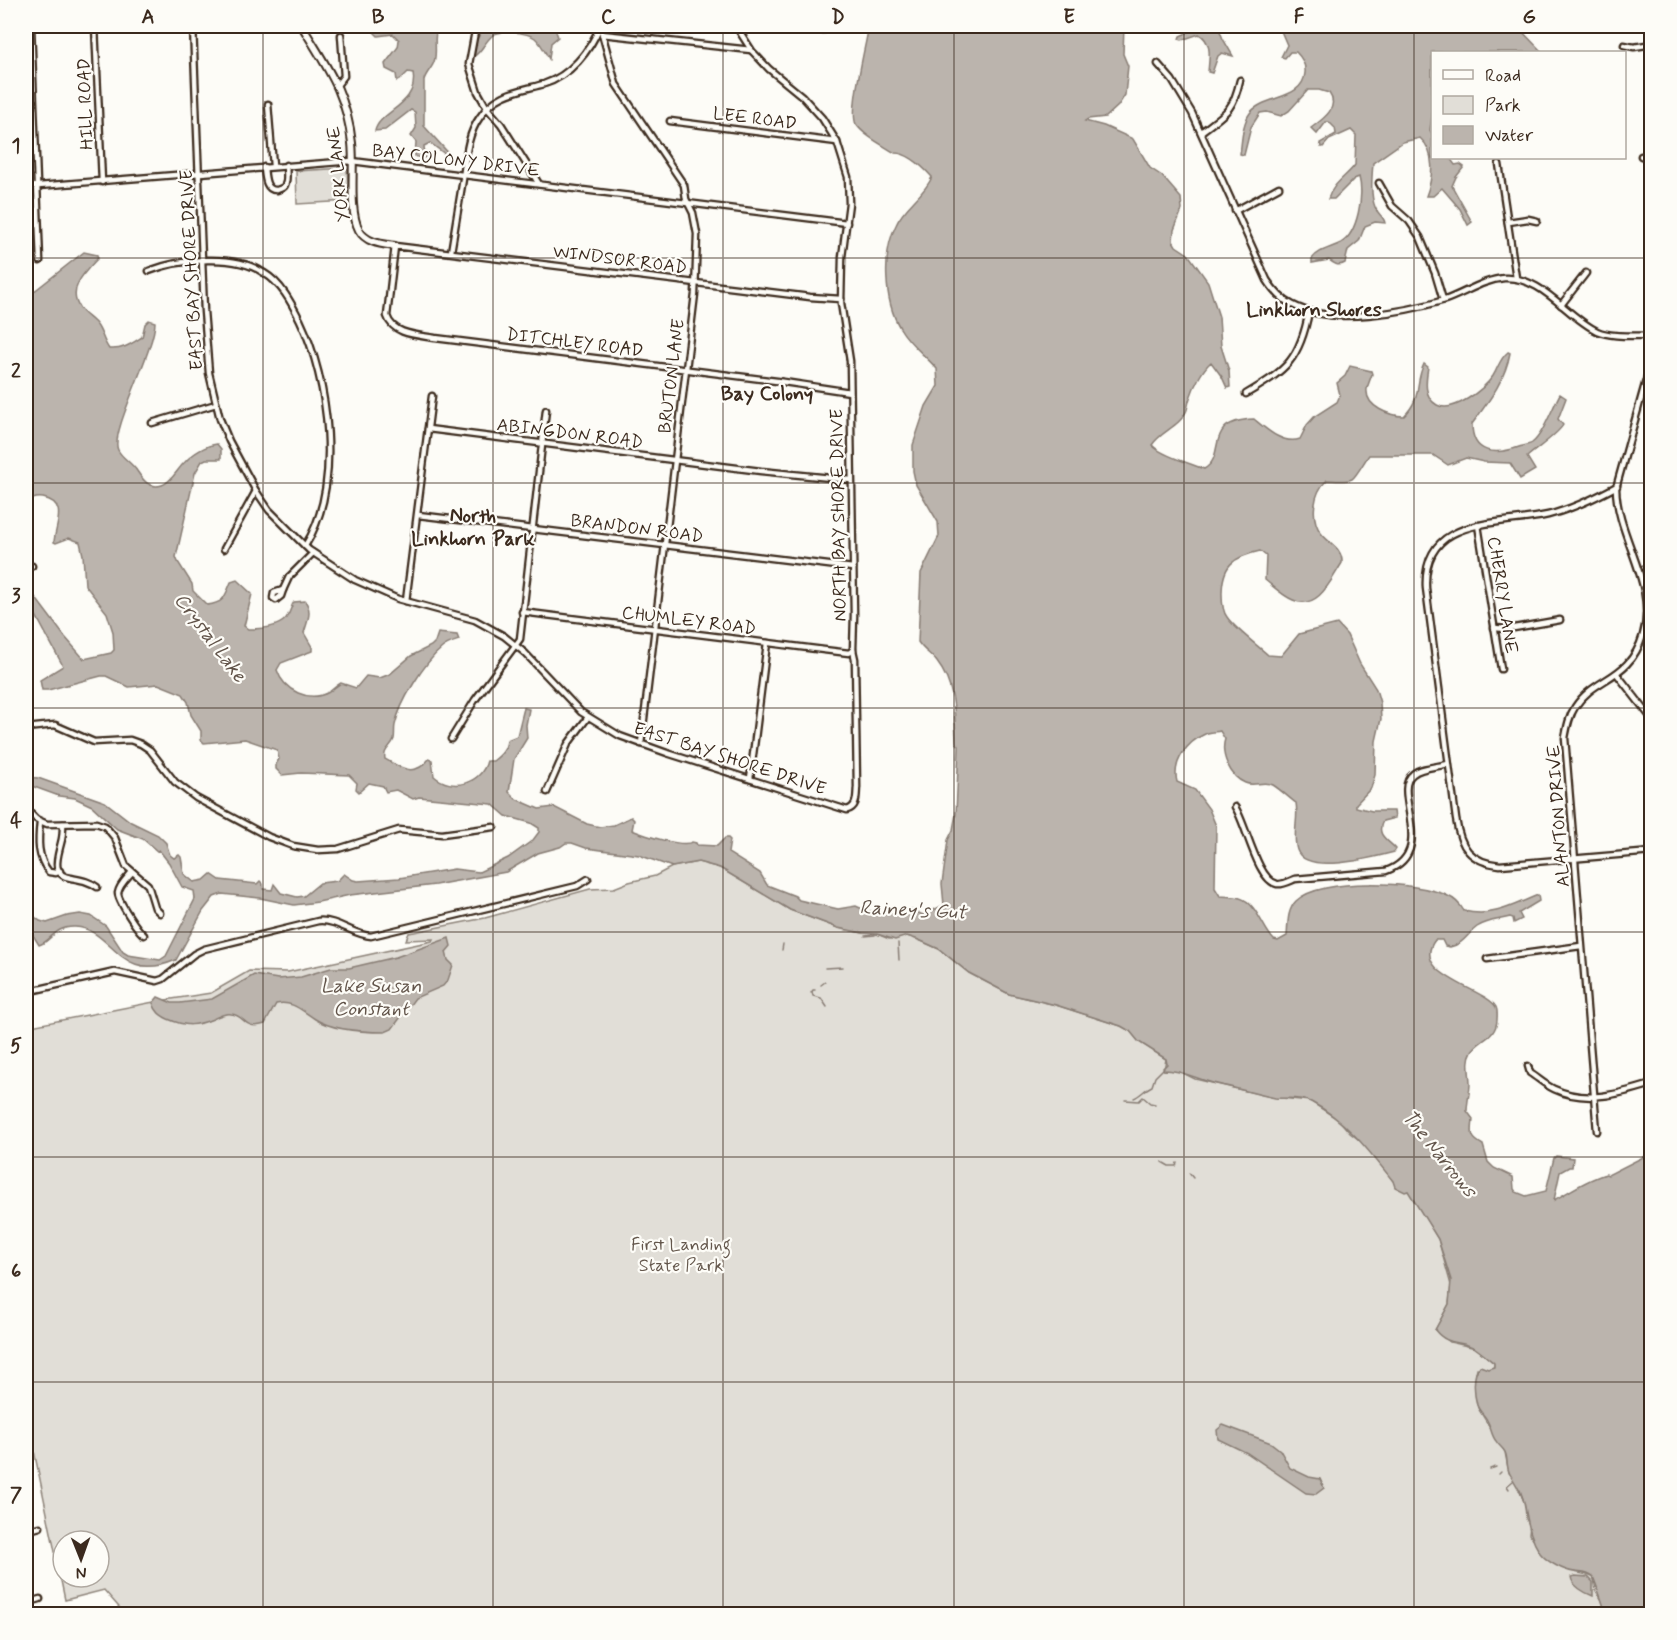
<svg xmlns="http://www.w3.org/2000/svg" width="1677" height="1640" font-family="Mynerve,sans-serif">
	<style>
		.green { fill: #e1ded7; stroke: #8e847a; stroke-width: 1.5; fill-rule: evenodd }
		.water { fill: #bbb4ad; stroke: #887d74; stroke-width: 1.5 }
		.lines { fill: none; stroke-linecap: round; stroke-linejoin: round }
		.stream { stroke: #887d74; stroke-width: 1.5 }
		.street-casing { stroke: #3b2a1e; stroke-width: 9 }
		.secondary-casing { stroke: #3b2a1e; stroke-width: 10 }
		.street { stroke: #fdfcf7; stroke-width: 4.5 }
		.secondary { stroke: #fdfcf7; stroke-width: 6 }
		.grid { fill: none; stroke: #3b2a1e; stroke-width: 1.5; stroke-opacity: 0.55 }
		.labels { text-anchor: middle; stroke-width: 4.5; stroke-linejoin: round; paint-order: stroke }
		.street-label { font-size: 18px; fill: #3b2a1e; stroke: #fdfcf7 }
		.park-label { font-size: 18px; fill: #64574c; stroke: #fdfcf7 }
		.neighbourhood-label { font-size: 20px; font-weight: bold; fill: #3b2a1e; stroke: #fdfcf7 }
		.water-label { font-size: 20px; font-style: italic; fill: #615349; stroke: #fdfcf7 }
		.neatline { fill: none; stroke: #3b2a1e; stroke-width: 2 }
		.grid-label { font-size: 20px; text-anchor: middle; font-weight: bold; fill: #3b2a1e }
	</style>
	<rect width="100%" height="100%" fill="#fdfcf7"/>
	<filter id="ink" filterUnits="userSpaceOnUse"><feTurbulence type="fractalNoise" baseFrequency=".0167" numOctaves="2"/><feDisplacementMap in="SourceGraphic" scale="12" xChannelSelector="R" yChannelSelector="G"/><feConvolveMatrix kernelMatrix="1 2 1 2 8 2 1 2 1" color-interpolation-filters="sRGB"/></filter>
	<g filter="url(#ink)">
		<g class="green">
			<path d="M347,168L349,201L297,204L296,171Z"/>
			<path d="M698,862L720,868L790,910L838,928L863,933L877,934L889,939L907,936L919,940L939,949L969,973L1009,994L1056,1005L1121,1026L1130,1031L1139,1042L1166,1059L1164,1070H1177L1195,1079L1272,1097L1310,1101L1339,1120L1350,1133L1366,1145L1393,1181L1408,1189L1438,1239L1451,1285L1449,1304L1435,1330L1450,1342L1476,1348L1494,1363V1367L1488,1369L1477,1368C1473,1381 1475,1395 1478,1408L1505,1452L1509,1473L1515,1479L1525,1504L1526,1519L1530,1526L1529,1534C1542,1551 1549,1565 1571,1571C1580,1574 1586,1573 1594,1578L1596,1591L1602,1600L1606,1614H125L104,1590L65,1600L26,1412V1027L159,1001L211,993L249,971L288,972L432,941L433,939L406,940L409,933L485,918L590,889L614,888L629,882L655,876L672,867ZM63,1541H99V1577H63Z"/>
		</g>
		<g class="water">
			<path d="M375,26H438C432,37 438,50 434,62C432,68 426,73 424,80V126L452,157L453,160L430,143L424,146L425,157L422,159L415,156L416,142L411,136L416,128L415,112L411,110L385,130L375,131C379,111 419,105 413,73L408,72L401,79L397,81L396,74L386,69L385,64L398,47L399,40L393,34L378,36L374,32Z"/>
			<path d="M485,26H554L558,37L551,43L549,59C545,52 541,43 535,38C527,32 501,30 493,35C485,41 482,52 473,57L471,55L472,47Z"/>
			<path d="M791,26H846C827,36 810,37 791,26Z"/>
			<path d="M869,26H1124L1123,54L1128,66L1125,95L1118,106L1106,117L1088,119L1085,121L1104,126L1133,139L1150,168L1162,176L1181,198L1182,210L1174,230L1173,241L1176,246L1188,254L1208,282L1219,317L1221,346L1229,371L1230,387L1227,388L1222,377L1211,362C1202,370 1194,386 1190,398C1188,403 1188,408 1186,412C1179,427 1161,431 1152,445C1161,455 1189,463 1204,469C1228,456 1201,421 1254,419C1266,429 1283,445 1300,439L1307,425L1315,416L1337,402L1340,395L1337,383L1345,376L1350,366L1371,371L1372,374C1371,378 1368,384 1367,389C1365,407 1390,416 1404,416C1423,397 1414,384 1424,364L1428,367C1426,380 1423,397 1437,405C1453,414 1484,389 1493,376C1498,368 1500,358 1508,352L1510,353C1505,381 1488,402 1472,424C1472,455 1496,455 1519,447C1522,446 1529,445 1532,443C1543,435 1553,406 1560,394L1566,398L1558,419L1563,425C1558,434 1536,449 1527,457L1535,470L1520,479L1510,463L1484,462L1466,458L1448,465L1433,455H1369C1365,460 1356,477 1352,479C1345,482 1333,480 1327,480C1313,493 1310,518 1321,533C1329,544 1343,548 1342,563C1331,580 1318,611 1293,600C1283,596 1274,587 1265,580L1266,556L1260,551C1233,557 1222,565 1222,594C1222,600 1223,612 1227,617C1234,628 1257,645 1268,655L1281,656L1299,634L1337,624L1347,635L1360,664L1376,689L1380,703L1381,719L1376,741L1375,775L1371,788L1356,804V807L1372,811H1394L1395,818L1383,821C1375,835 1388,840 1396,849L1394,852C1375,857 1306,876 1297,850C1292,835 1299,819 1296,803C1289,798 1281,790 1273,785C1264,780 1254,787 1245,783C1230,777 1220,754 1225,739L1220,731C1216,732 1209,732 1205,734C1187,742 1172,762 1177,782L1195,790L1209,809L1216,826L1215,888L1220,896C1227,897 1234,896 1240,898C1257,903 1262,928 1274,940L1278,941L1287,936C1288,924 1287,910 1296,901C1320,877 1418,881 1448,896C1455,899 1460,904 1464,911C1493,918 1513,905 1538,895L1539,901L1519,913L1522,919L1514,923L1513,918L1510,917C1499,920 1487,920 1477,927C1466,935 1465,943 1450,947L1445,946L1442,940H1435C1409,974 1486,989 1496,1007C1498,1011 1497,1016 1497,1020C1496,1038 1480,1039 1472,1051C1466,1061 1470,1073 1470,1083C1470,1092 1467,1102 1467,1111L1473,1119C1472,1134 1469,1137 1483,1145L1488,1162L1494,1168L1513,1177L1514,1189L1516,1192L1526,1196L1546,1191L1554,1158L1556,1156L1573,1158L1572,1167H1569L1560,1172L1554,1200C1571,1191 1587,1179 1606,1174L1608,1175L1651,1153V1614H1606C1605,1609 1594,1578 1593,1577C1587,1572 1582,1573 1575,1572C1564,1571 1547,1562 1540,1553C1529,1536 1528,1521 1524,1502C1521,1491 1515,1483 1510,1474C1506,1467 1508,1458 1505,1452C1503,1448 1498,1445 1496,1441C1491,1435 1491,1427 1487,1420C1484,1415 1479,1411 1477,1405C1474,1394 1472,1375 1480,1366L1488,1369L1494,1367V1363C1488,1358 1481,1352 1475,1348C1460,1340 1447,1346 1435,1330L1449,1304L1451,1280L1438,1239L1408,1191L1405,1192L1395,1187L1393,1181C1370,1152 1346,1120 1311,1102C1300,1097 1287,1099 1275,1098C1256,1094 1236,1088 1217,1084C1198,1080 1183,1070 1164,1070L1163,1068L1167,1064L1166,1059L1139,1042L1130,1031L1121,1026L1056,1005L1009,994L969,973L939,949L919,940L907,936L895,940L877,934L863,933L838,928L790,910L720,868L698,862L672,867L639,855L586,848L572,843H566L560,847L538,853L506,872L435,885L350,895L318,902L294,905L260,898L222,894L214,897L203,911L176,960C118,985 114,929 75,927C54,926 51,942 39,945L26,924V910L40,921L47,923L67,916L80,914L91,916L106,926L123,952L128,955L160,960L166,956L195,899L194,891L182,887L169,863L159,850L157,851L143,839L117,829L92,806L75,798L59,796L26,784V777L38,778L105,802L131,822L158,835L166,843L170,855L174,858L179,855L181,857L184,874L194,882L204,880L211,874L220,880L257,884L260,881L263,884V889L272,890L274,884L281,893L297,897L304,896L320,883L337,881L344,874L353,880L358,881L399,878L454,869L479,872L508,858L533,840L539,832V828L531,823L506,816L492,804L419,797L413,799L396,790L386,792L383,786L369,783L359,792L356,789L357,783L349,775L301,773L282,775L276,769V764L279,759L277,750L245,739L204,743L201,740V731L191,715L188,702L183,694L158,684L129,687L106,676H101L48,690H42L40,680L63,666L34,612L26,611V597H35L65,637L84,659L111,653L114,650L113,632L107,613L85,585L83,555L80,542L69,538L56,543L54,542C55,526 69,503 43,498C36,497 31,499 26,503V460L30,454L31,447L30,428L26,417V296H28L84,252L97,255L98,258C86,271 67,288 79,307C83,314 91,318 96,324C102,331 103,341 109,349C123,350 131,344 142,337L145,324L149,320L155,322C155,350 109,433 118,450C122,458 132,463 137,471C143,480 149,489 162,485C172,482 178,468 185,462C192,454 206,445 217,444L221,449V459H206L202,461L195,473L176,557L178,562L192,584L193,591L207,605C224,603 225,597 231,582L237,580L252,594L244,626L248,629C261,629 282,628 288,615C291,610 291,606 294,602L305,601C313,611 307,622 304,633L312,647V651L281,663L277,670C284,691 309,703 329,692C333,689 336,686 341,683L356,688L366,676L380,678L390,674L411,656L431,646L435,642L438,633L457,635L459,640C453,642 446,644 442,648C424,663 400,702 395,725C394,729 395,735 394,739C391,748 383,749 385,759C402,769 415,777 429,759L432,760L434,776C452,792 481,784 487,761H493C501,755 506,750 507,740L517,736L524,708L529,709L526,725L527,738L514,759L509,792L516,799L539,809L554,807L587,824L600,827L614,825L631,817L634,820L632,830C644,835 683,848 692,842L696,843L697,845L717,846L725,838H728L730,840L728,853L760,873L767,885L795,896L799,900L838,909L856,906L867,911L897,912L910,909L923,915L944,905L942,884L948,840L953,830L956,814L959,746L956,742C955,714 955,685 937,662C931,654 924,651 918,642L921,573L939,536L938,522L916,485L913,471V445L926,406L938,386L937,369C925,355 909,344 900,328C884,301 882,253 896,225C904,206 924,196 932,177C923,167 908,153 895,153C883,145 864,136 856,124C849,112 866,43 869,26Z"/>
			<path d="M1193,26H1218L1223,39L1233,56L1222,53L1218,56L1212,73L1208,72C1209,59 1213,42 1199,34L1182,40L1179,39L1180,36L1191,31Z"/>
			<path d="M1276,26H1517L1542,52H1432V115L1430,130L1432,134V158H1450L1455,165L1460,164L1464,167L1456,177L1452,186L1472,222L1468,225L1460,209L1442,188L1433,196H1426C1433,178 1436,152 1420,138L1403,142L1373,163C1372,176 1370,194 1375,207C1377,214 1384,216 1385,223L1375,222L1365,226L1359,241L1348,250L1345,263C1338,267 1335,264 1329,260L1312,263V259C1318,250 1331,248 1341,243C1358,233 1364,195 1359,177L1354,179L1334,199H1328C1332,184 1347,176 1355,165L1356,135L1351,130L1329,140L1323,147H1321L1320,143L1336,134L1335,128L1329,122H1326L1317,134L1311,128C1323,119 1340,108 1329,93L1319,90H1308L1289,111L1281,116L1267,112L1260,113L1251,127L1244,155L1240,154C1242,141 1242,124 1250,113C1264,95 1303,100 1305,73C1306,65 1302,58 1296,52H1290L1285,58L1281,57L1287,45L1281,31Z"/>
			<path d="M449,938L451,946L446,952L448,960L453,965L448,980L443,986L415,998L392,1029L385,1032C364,1032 332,1030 315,1019C302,1011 292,1000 276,1004L265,1024C243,1031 246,1015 231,1014C225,1013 219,1016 213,1019C196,1026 186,1027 168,1019C160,1015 156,1012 153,1003L158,997L172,1003H180L212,999L254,975L278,979L301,977L331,968H349L396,957Z"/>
			<path d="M1223,1425L1271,1443L1280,1450L1290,1468L1309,1477L1320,1479L1324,1488L1316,1494L1306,1493L1247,1453L1218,1439L1217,1430Z"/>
			<path d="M1575,1576L1588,1577L1593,1582V1596C1585,1593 1572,1586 1571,1577Z"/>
		</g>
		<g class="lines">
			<g class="stream">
				<path d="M865,936L875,935"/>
				<path d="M898,943L899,960"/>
				<path d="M782,950L783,944"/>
				<path d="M825,968L843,967"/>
				<path d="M821,985L825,982"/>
				<path d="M812,992L813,996L821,998L827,1007"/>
				<path d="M811,993L813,990H815"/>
				<path d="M1134,1098C1141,1095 1145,1089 1152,1086L1155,1077L1164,1068"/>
				<path d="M1125,1100L1139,1101L1143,1097L1150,1103L1155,1104"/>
				<path d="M1162,1162L1169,1166H1176L1177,1163"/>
				<path d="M1189,1173L1193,1178"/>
				<path d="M1490,1469L1496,1467"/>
				<path d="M1499,1474L1501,1472"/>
				<path d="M1509,1489L1507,1486L1513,1481"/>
				<path d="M1520,1490L1523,1499"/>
				<path d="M1520,1612L1522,1614"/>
			</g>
			<g class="street-casing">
				<g id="street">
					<path d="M31,26L40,261"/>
					<path d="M95,26L102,182"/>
					<path d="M193,26L204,311L209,373L220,419L229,441L256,491L269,510L309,550L355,580L398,599L475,620L504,636L525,653L581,712L620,736L667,753L847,810C858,807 856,796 857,787L855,659L853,650L854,615L850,361L841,303L842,257L849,203L848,177L837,142L822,118L802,96L769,69L752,51L736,26"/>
					<path d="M476,26L469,64L478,92L487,108L501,124L539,184"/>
					<path d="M600,26L616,84L684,185L686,199L693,213L697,234L695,294L641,744"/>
					<path d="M602,34L751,50"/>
					<path d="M1624,45L1634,47L1652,44"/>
					<path d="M1158,64L1172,80L1192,113L1267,280C1274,291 1282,300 1293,305C1332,326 1405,312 1445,300C1465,293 1483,280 1504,278C1542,276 1566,316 1597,331C1613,338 1635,335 1652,336"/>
					<path d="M337,85L344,76L341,35"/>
					<path d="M268,104L273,166"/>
					<path d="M670,121L837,142"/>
					<path d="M1201,132C1226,113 1233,111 1240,80"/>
					<path d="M1641,156L1652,158"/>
					<path d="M1499,164L1516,278"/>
					<path d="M264,167C265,176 265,191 277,190C280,189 284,188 285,185C288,180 286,171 286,165"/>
					<path d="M1379,183L1392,206L1409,221L1420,237L1435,273L1443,300"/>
					<path d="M26,187L352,161L847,223"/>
					<path d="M1235,211L1279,187"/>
					<path d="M1508,222L1528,219L1537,221"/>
					<path d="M451,252C455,227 459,203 463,179C466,157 467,135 480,117C495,93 519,91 544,84C570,76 590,51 600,26"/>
					<path d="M149,271C180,259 235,253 264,273C281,283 291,302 300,320C329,381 343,486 305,546"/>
					<path d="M841,299L810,297L395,246L387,316C393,335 418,335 435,338L777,381L850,392"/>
					<path d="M1561,305L1586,273"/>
					<path d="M1246,394C1286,370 1300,360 1309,311"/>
					<path d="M152,423L216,404"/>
					<path d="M428,429L761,471L851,480"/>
					<path d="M1617,486C1595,498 1573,509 1548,515C1498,526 1422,515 1426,588L1456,819C1460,847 1470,862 1500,865L1652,852"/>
					<path d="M418,515L853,568"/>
					<path d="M1478,525L1501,669"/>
					<path d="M224,549L256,491"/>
					<path d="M26,565L32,566"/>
					<path d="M283,590L289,577L313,553"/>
					<path d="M283,590L281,596L276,600L273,598L274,593Z"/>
					<path d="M406,601L432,396"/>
					<path d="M522,612L824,650L849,653L853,650"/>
					<path d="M1494,628L1508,629L1560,620"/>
					<path d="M1617,674L1652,719"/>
					<path d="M26,728L55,725L94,742L130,740L141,744L150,750L175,782L196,798L269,837L293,846L318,850L338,849L399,830L442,834L494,827"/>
					<path d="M451,739L475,700L520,639L546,410"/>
					<path d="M750,779L767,643"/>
					<path d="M547,792L568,744L588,717"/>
					<path d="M1235,807C1246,823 1257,880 1277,884C1283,885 1290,881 1295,879L1386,871C1439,852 1390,791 1413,774C1421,767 1438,767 1448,764"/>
					<path d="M26,809L36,819L47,824L96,823L105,826L115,838L126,866L148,885L155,908L160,913"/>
					<path d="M40,822C38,841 37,857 49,872L56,873L60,871"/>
					<path d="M63,824C63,831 63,837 61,843C58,856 50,875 71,878C81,880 89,881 97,887"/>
					<path d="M132,872C127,878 119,885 118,893C118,901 138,931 144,935"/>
					<path d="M1487,959L1581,946"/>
					<path d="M26,992L115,972L157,981L163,979L194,954L204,949L318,921C337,919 353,935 371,936L577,886L588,879"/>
					<path d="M1528,1066L1530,1073C1538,1078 1545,1085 1554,1089C1585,1104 1620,1094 1652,1084"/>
					<path d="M1597,1131L1565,738C1567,727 1569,716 1575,707C1595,676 1630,680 1643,635C1658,584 1617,538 1616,488L1652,359"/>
					<path d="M26,1531L40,1527"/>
					<path d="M26,1603L40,1599"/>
					<path d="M63,1614V1613"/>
				</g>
			</g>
			<g class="secondary-casing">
				<path id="secondary" d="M302,26C327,68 346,91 352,143C355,167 348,209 359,230C366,243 382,244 395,246"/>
			</g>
			<use href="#street" class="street"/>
			<use href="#secondary" class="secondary"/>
		</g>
	</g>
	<path class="grid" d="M263,26V1614M493,26V1614M723,26V1614M954,26V1614M1184,26V1614M1414,26V1614M26,258H1652M26,483H1652M26,708H1652M26,932H1652M26,1157H1652M26,1382H1652"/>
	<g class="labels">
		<g class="street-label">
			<text transform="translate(85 104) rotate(-92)" y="6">HILL ROAD</text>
			<text transform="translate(755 118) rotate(7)" y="6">LEE ROAD</text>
			<text transform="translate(456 160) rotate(7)" y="6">BAY COLONY DRIVE</text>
			<text transform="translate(338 174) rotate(-96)" y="6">YORK LANE</text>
			<text transform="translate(620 259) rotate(7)" y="6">WINDSOR ROAD</text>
			<text transform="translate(191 270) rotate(-93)" y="6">EAST BAY SHORE DRIVE</text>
			<text transform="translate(575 342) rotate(7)" y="6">DITCHLEY ROAD</text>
			<text transform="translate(671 376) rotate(-83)" y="6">BRUTON LANE</text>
			<text transform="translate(570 433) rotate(7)" y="6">ABINGDON ROAD</text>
			<text transform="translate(838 515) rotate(-91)" y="6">NORTH BAY SHORE DRIVE</text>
			<text transform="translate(637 528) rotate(7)" y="6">BRANDON ROAD</text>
			<text transform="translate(1503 595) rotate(81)" y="6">CHERRY LANE</text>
			<text transform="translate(689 620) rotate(7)" y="6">CHUMLEY ROAD</text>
			<text transform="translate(730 758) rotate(18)" y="6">EAST BAY SHORE DRIVE</text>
			<text transform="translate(1558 816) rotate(-94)" y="6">ALANTON DRIVE</text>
		</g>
		<g class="park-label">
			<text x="681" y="1250">First Landing<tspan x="681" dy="21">State Park</tspan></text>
		</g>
		<g class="neighbourhood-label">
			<text x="1314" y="316">Linkhorn Shores</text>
			<text x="767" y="400">Bay Colony</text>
			<text x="473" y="522">North<tspan x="473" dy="23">Linkhorn Park</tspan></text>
		</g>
		<g class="water-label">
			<text transform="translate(211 637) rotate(53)" y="7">Crystal Lake</text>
			<text transform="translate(913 909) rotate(3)" y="7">Rainey's Gut</text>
			<text x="371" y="992">Lake Susan<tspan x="371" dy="23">Constant</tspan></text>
			<text transform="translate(1440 1153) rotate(51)" y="7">The Narrows</text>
		</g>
	</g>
	<rect width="1677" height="1640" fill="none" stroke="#fdfcf7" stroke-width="66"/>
	<rect x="1431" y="51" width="195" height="108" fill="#fdfcf7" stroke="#afa8a0" stroke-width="1.5"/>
	<rect x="1443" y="70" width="30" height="9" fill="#fdfcf7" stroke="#afa8a0" stroke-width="1.5"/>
	<text x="1485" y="81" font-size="18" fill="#3b2a1e">Road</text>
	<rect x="1443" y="96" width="30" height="18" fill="#e1ded7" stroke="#afa8a0" stroke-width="1.5"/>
	<text x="1485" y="111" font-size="18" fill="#3b2a1e">Park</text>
	<rect x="1443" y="126" width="30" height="18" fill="#bbb4ad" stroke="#afa8a0" stroke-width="1.5"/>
	<text x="1485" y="141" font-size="18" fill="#3b2a1e">Water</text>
	<g transform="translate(81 1559) rotate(179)"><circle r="28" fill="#fdfcf7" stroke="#afa8a0" stroke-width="1.5"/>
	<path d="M0-4.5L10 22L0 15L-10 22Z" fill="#3b2a1e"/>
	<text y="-9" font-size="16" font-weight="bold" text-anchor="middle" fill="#3b2a1e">N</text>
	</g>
	<rect x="33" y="33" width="1611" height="1574" class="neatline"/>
	<g class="grid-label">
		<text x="148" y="23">A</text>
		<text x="378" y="23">B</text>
		<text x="608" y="23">C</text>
		<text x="838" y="23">D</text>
		<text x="1069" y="23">E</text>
		<text x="1299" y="23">F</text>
		<text x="1529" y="23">G</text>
		<text x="16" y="152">1</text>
		<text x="16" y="377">2</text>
		<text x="16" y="602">3</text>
		<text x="16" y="827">4</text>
		<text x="16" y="1052">5</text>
		<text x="16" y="1277">6</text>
		<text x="16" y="1501">7</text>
	</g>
</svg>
